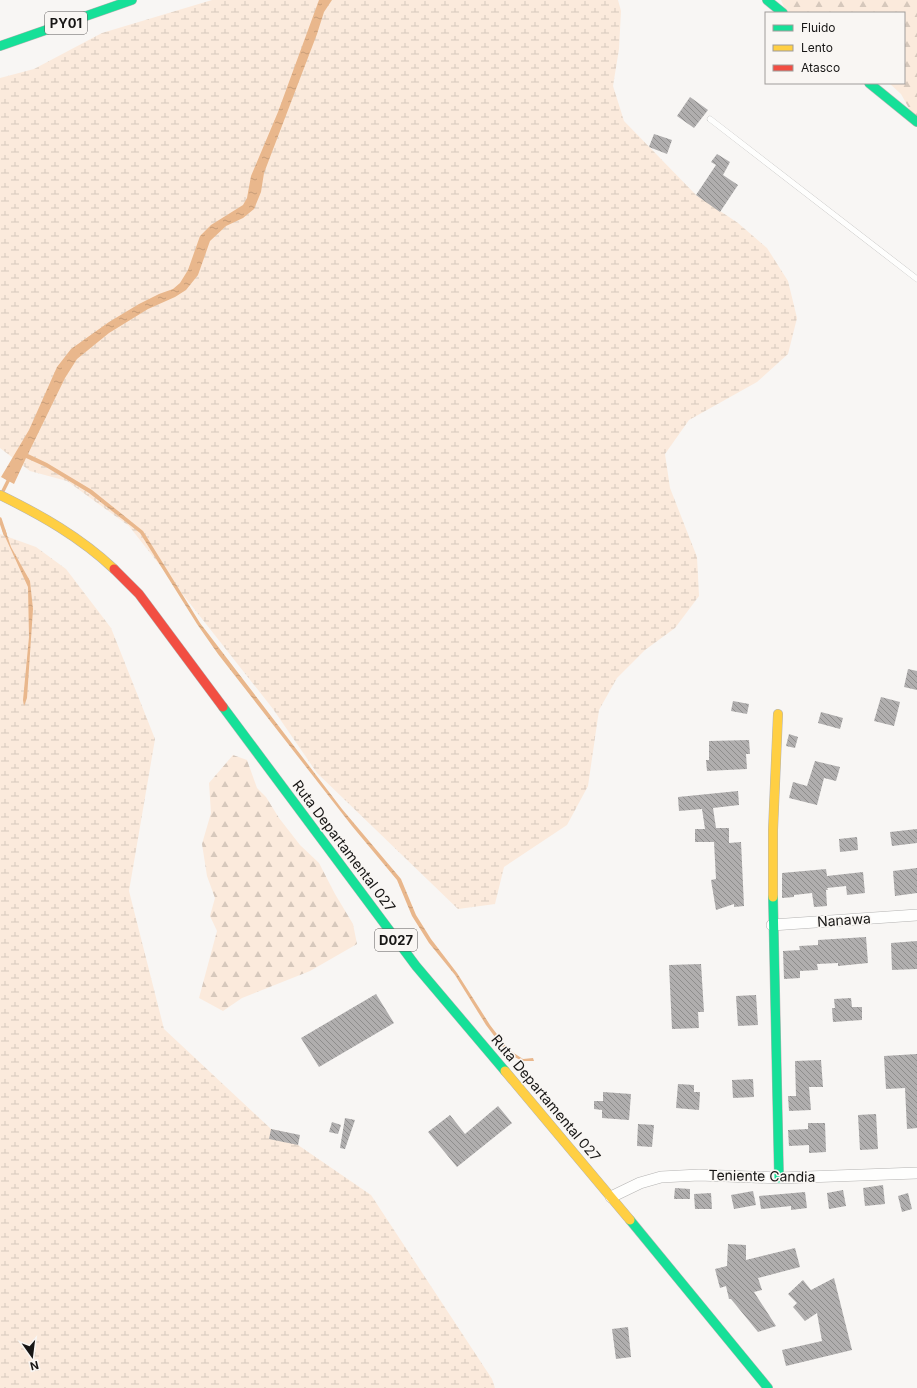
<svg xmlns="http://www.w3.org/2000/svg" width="917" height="1388" font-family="Inter,sans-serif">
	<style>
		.forest { fill: url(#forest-firs) }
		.wetland { fill: url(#wetland-marsh) }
		.water { fill: url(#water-ripples) }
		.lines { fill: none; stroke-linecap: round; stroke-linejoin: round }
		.stream { stroke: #e9b78c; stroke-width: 3.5 }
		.building { fill: url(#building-back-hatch) }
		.lane-casing { stroke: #b4b3b2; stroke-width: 6 }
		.street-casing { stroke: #b4b3b2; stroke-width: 12 }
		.fast-casing { stroke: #b4b3b2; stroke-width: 10 }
		.slow-casing { stroke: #b4b3b2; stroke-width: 10 }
		.jam-casing { stroke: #b4b3b2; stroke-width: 10 }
		.lane { stroke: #fefefd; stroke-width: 5.5 }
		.street { stroke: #fefefd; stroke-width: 11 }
		.fast { stroke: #16e098; stroke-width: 9 }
		.slow { stroke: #ffcf43; stroke-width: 9 }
		.jam { stroke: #f24e42; stroke-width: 9 }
		.labels { text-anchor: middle; stroke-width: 3; stroke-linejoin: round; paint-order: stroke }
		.shield { fill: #f9f6f3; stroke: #5b5958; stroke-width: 1 }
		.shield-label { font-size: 13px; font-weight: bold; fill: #171615 }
		.street-label { font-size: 14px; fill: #171615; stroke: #f9f6f3 }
	</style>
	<defs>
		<pattern id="forest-firs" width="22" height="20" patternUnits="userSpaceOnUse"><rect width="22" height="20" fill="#fbeadc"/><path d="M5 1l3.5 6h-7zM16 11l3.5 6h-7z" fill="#d6c8bc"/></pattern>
		<pattern id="wetland-marsh" width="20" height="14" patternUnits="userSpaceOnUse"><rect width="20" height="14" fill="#fbeadc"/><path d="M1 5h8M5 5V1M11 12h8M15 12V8" fill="none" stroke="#d6c8bc"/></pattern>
		<pattern id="water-ripples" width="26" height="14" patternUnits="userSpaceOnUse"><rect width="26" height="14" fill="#e9b78c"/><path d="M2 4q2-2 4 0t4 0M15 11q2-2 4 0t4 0" fill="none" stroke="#c79d78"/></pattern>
		<pattern id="building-back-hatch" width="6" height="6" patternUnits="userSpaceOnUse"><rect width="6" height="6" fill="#b0aeae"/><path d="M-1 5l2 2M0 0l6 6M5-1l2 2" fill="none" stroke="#8e8d8c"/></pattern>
	</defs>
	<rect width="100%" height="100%" fill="#f8f6f4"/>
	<g class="forest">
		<path d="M781,0H917V116L911,112L901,94L889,83H904V13H789L784,7Z"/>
		<path d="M233,755L247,760L257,788L266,797L279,818L300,845L319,863L335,894L353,924L357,944L310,971L242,998L223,1011L199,998L217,931L210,916L215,898L207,876L202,844L211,813L209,783Z"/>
	</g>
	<g class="wetland">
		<path d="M212,0H618L621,11L619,49L613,86L624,121L696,195L738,223L767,248L788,281L797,318L788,354L757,382L689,420L665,454L670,488L697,557L699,596L675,628L645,650L617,678L599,710L588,786L567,825L504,867L495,904L458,909L317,773L273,709L129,526L67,481L30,471L0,448V78L34,69L102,33Z"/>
		<path d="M0,534L36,547L66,569L111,628L155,739L129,891L164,1029L271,1129L292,1134L298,1145L371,1195L492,1379L495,1388H0Z"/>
	</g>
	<g class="water">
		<path d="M319,0H332L324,12L317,34L264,173L261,192L254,209L243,218L226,226L210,241L198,275L186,290L175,297L148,309L109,333L77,359L65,378L28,454L47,463L92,490L143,531L200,623L342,809L401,879L416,915L431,939L457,973L490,1025L509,1050L523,1059L533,1058L534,1061H522L507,1053L486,1025L455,975L429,943L412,916L397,880L352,826L218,654L197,624L140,533L89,493L46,467L26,458L14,484L1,477L29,430L57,367L71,349L109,322L139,304L159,294L173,289L180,283L188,270L200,236L211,225L243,205L247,198L251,176L278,112Z"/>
		<path d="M5,529L11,547L30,581L33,609L27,698L24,706L23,700L29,637L28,587L2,530Z"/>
	</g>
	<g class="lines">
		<g class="stream">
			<path d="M3,491L10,477"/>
			<path d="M0,519L5,534"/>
		</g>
	</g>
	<g class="building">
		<path d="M690,97L708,110L694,128L677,116Z"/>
		<path d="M654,134L672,140L667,154L649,147Z"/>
		<path d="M717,154L730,162L723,175L738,185L720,212L696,195L716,165L711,162Z"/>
		<path d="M908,669L917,671V690L904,687Z"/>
		<path d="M881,697L900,702L894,726L874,721Z"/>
		<path d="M733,701L749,704L747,714L731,711Z"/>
		<path d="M821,712L843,718L840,729L818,723Z"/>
		<path d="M789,734L798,737L795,748L786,746Z"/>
		<path d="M749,740L750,754H746L747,769L707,771L706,760H709V741Z"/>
		<path d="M815,761L840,767L836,781L824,778L817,805L789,798L793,782L807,786Z"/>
		<path d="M738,791L739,805L713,808L716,828H729V843L741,842L744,906L734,907V904L716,910L711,880L716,879L714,842H695V829H705L702,809L679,811L678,797Z"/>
		<path d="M917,829V843L892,846L890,832Z"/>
		<path d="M857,837L858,850L840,852L839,839Z"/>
		<path d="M917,868V893L895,896L893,871Z"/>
		<path d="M826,869L827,876L863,872L865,893L847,895L846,886L827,888L828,890H826L827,906L814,907L812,893L794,895V897L782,898V873Z"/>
		<path d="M866,937L868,963L838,966V963L817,964L818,970L800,971V978L784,979L783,951L800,950L799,946L818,945V940Z"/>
		<path d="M917,941V969L892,970L891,943Z"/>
		<path d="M701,964L704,1012H698L699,1028L672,1029L669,965Z"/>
		<path d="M376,994L394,1023L319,1067L301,1038Z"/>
		<path d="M756,995L758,1025L738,1026L736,996Z"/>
		<path d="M851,998L852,1007H862V1020L833,1022L832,1008H835L834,999Z"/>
		<path d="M917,1054V1128L907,1129L905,1088L886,1089L884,1056Z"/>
		<path d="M821,1060L823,1087H809L811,1110L789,1111L788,1096H796L795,1061Z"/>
		<path d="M753,1079L754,1097L733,1098L732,1080Z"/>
		<path d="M678,1084L694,1085V1092H700L699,1110L676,1108Z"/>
		<path d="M603,1092L631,1094L629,1120L602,1118V1110L594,1109V1101H603Z"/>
		<path d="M498,1106L512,1123L457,1167L428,1132L450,1115L465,1134Z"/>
		<path d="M876,1114L878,1149L860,1150L858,1115Z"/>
		<path d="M345,1118L355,1120L345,1149L340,1148Z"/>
		<path d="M332,1122L341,1125L338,1134L329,1132Z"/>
		<path d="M808,1123H825L826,1152L809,1153V1145L789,1146L788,1130L808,1129Z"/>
		<path d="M638,1124L654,1125L652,1147L637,1146Z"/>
		<path d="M271,1129L300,1135L298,1145L269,1139Z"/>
		<path d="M883,1185L885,1204L865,1206L863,1188Z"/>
		<path d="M675,1188L690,1189V1199H674Z"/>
		<path d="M843,1190L846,1206L829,1209L827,1193Z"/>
		<path d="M753,1191L756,1205L734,1209L731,1195Z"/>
		<path d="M805,1192L807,1208L791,1210V1206L761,1209L759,1196Z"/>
		<path d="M711,1193L712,1209H695L694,1194Z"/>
		<path d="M908,1193L912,1209L902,1212L898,1196Z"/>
		<path d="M728,1244L746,1245V1260L795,1248L800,1267L758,1278L762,1290L754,1292L776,1326L758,1332L731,1299H729L726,1286L720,1288L715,1269L727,1266Z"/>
		<path d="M834,1278L852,1350L786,1366L782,1350L822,1341L817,1313L805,1321L793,1307L797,1303L788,1294L803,1280L811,1290Z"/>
		<path d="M628,1327L631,1357L616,1359L612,1329Z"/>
	</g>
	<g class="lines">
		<g class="lane-casing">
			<path id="lane" d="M710,119L917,279"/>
		</g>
		<g class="street-casing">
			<g id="street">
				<path d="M772,925L917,915"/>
				<path d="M611,1197L640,1183L661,1177L699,1175L779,1178L917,1173"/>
			</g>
		</g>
		<g class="fast-casing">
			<g id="fast">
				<path d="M767,0L783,13"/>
				<path d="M0,46L132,0"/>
				<path d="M869,83L917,122"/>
				<path d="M223,707L416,966L505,1071"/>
				<path d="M773,897L779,1178"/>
				<path d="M630,1220L768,1388"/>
			</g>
		</g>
		<g class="slow-casing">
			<g id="slow">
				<path d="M0,495C41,515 80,537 114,569"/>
				<path d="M773,897V830L778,714"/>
				<path d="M505,1071L630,1220"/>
			</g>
		</g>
		<g class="jam-casing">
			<path id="jam" d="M114,569L139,594L223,707"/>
		</g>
		<use href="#lane" class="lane"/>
		<use href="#street" class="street"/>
		<use href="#fast" class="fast"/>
		<use href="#slow" class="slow"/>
		<use href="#jam" class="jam"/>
	</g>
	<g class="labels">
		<g class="shield">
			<rect x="45" y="12" width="42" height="22" rx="3"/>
			<rect x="375" y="929" width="42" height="22" rx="3"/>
		</g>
		<g class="shield-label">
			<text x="66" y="28">PY01</text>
			<text x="396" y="945">D027</text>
		</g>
		<g class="street-label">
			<text transform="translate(344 846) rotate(53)" y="5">Ruta Departamental 027</text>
			<text transform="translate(844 920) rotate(-4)" y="5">Nanawa</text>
			<text transform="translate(546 1098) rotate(50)" y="5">Ruta Departamental 027</text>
			<text transform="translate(762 1176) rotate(1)" y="5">Teniente Candia</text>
		</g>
	</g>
	<rect x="765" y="12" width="140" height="72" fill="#f9f6f3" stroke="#9f9c9a"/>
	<rect x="773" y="25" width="20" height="6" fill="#16e098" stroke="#9f9c9a"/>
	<text x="801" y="32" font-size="12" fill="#171615">Fluido</text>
	<rect x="773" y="45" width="20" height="6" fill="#ffcf43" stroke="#9f9c9a"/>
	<text x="801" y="52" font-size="12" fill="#171615">Lento</text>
	<rect x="773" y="65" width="20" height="6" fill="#f24e42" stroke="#9f9c9a"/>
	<text x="801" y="72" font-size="12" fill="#171615">Atasco</text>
	<g transform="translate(32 1356) rotate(166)" stroke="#f9f6f3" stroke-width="3" paint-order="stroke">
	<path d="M0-3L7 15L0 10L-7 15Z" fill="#171615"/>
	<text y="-6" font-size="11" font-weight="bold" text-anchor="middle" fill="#171615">N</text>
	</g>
</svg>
